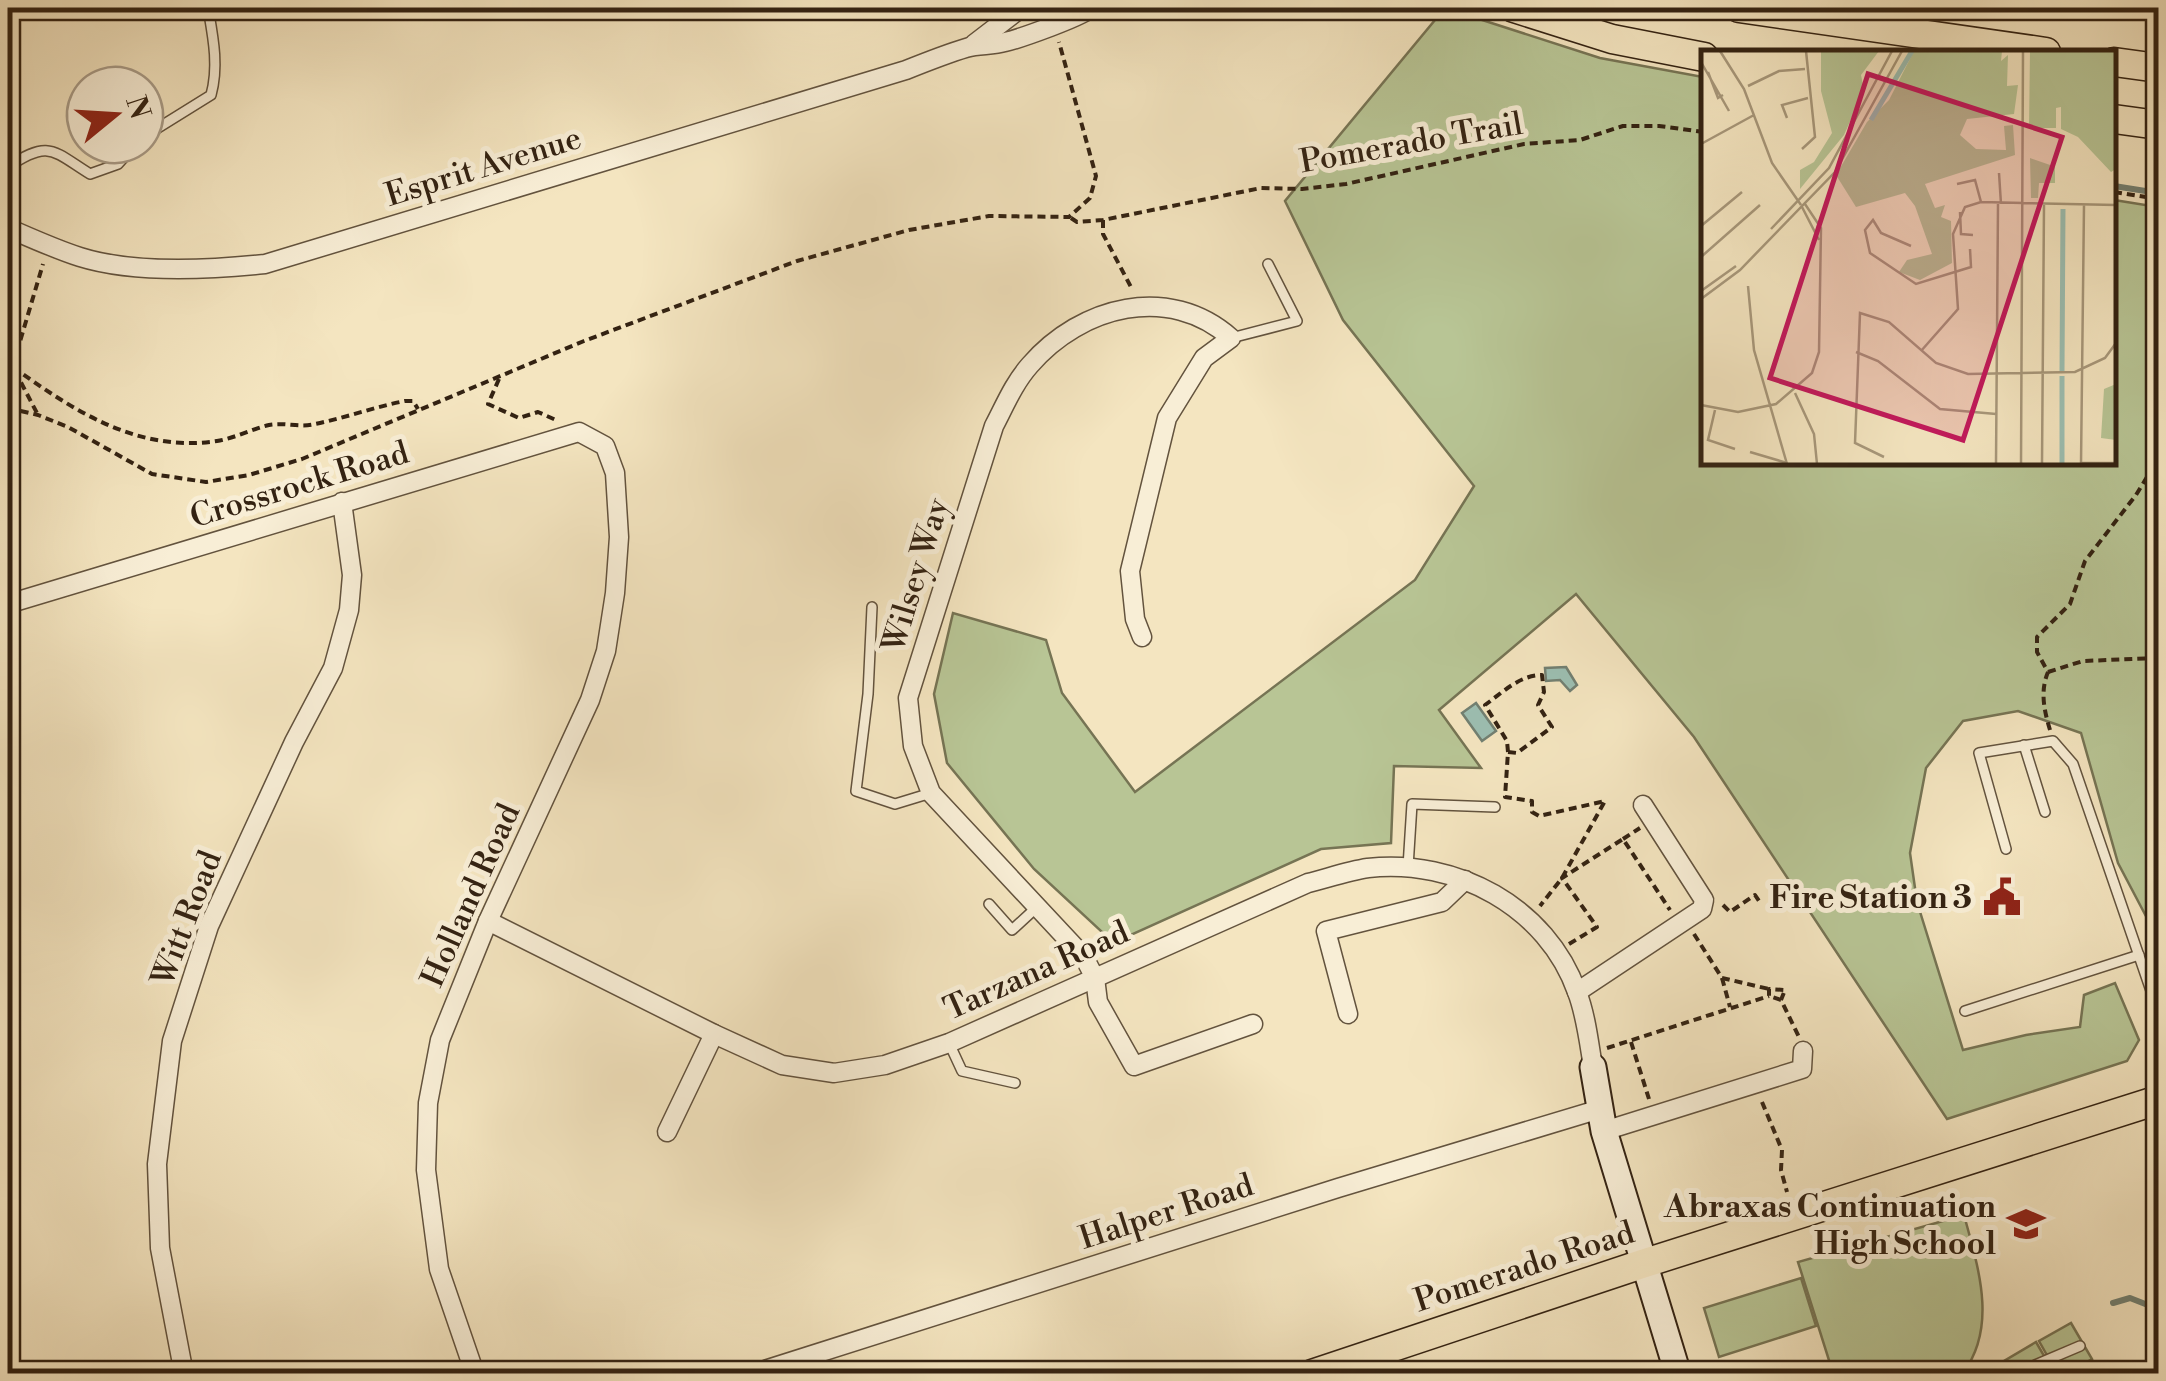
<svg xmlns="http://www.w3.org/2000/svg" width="2166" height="1381" font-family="'Libre Bodoni',serif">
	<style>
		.green { fill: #b8c595; stroke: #767454; stroke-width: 2.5 }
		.water { fill: #9cbfb2; stroke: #728072; stroke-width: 2.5 }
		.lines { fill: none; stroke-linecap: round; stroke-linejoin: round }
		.stream { stroke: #728072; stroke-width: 6 }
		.lane-casing { stroke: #63533e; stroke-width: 12 }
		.street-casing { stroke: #63533e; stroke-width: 21 }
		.secondary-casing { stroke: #332212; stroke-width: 29 }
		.primary-casing { stroke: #332212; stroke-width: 31 }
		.path { stroke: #332212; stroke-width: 4; stroke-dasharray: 8 5; stroke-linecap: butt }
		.lane { stroke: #f8eed6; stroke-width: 9 }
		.street { stroke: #f8eed6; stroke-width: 18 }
		.secondary { stroke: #f8eed6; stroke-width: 25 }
		.primary { stroke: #f4e5c0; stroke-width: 28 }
		.labels { text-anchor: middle; stroke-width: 10; stroke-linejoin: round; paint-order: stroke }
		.street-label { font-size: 32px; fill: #332212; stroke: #f8eed6 }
		.poi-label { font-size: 32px; font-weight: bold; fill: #332212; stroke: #f8eed6; text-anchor: end }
		.inset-river { fill: none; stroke: #9cbfb2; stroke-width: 5 }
		.inset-road { fill: none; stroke: #a7977a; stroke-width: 2.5 }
		.view { fill: #c2185b; fill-opacity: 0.15; stroke: #c2185b; stroke-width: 5 }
		.inset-edge { fill: none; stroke: #332212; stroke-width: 5 }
	</style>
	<rect width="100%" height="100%" fill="#f4e5c0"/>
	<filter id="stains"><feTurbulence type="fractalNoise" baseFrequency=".002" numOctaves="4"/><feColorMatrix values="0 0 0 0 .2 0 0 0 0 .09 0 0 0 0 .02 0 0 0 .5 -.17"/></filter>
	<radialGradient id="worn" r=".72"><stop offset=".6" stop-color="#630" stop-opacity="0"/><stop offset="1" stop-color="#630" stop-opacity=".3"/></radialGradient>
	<g class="green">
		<path d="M1445,8L1600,58L1703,77L1704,462H2114V200L2158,207V939L2118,863L2081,733L2018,711L1963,721L1926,768L1910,853L1917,902L1963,1050L2026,1035L2080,1027L2084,995L2115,983L2139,1040L2127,1061L1947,1119L1694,737L1576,594L1439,710L1481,768L1394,766L1391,843L1321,849L1122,939L1103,933L1034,869L947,763L934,694L953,613L1046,640L1062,693L1135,792L1415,580L1474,486L1343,320L1285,201Z"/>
		<path d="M1964,1215C1978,1267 1998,1326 1963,1373H1833L1798,1262Z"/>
		<path d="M1801,1278L1816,1326L1719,1357L1704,1308Z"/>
		<path d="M2071,1323L2092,1359L2068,1373H2057L2039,1341Z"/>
		<path d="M2036,1342L2054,1373H2011L2004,1361Z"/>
	</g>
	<g class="water">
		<path d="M1566,667L1577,685L1570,691L1560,680L1546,681L1545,668Z"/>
		<path d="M1476,703L1496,731L1482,741L1462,713Z"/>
	</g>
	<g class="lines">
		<g class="stream">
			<path d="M2114,186L2158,193"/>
			<path d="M2113,1303L2130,1298L2158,1309"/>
		</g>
		<g class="lane-casing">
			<g id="lane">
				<path d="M145,136L211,95C219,66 213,37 208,8"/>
				<path d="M8,167C49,139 53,151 90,174L118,164L135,145"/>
				<path d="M1231,338L1297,321L1268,264"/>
				<path d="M872,607L868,694L856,791L895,804L931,793"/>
				<path d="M2024,745L2045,812"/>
				<path d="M2006,849L1979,753L2053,741L2073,764L2158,1011"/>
				<path d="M1408,867L1412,804L1495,807"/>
				<path d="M989,904L1012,930L1037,907"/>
				<path d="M1965,1011L2139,955"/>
				<path d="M949,1043L962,1071L1015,1083"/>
				<path d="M2014,1374L2080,1346"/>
			</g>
		</g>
		<g class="street-casing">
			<g id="street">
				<path d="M974,44L1021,8"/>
				<path d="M8,228C31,238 55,249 80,257C134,274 208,270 265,264L906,70C926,62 946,54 966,48C979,44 992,46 1005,42C1019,39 1086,15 1091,8"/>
				<path d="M8,604L579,432L605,446L615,473L619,537L615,593L606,651L590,700L488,921L440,1040L428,1103L426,1170L439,1269L475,1374"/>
				<path d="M1142,637L1135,619L1130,571L1167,418L1204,358L1231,338C1169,283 1081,306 1030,365C1014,383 1005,405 994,426L908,698L913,746L931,793L1084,957L1095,978L1098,1002L1134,1066L1253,1024"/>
				<path d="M488,921L714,1034L782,1065L834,1073L885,1065L949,1043L1308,883C1328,878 1348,871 1368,868C1456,858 1547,907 1577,992C1586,1015 1589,1043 1593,1067"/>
				<path d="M1577,992L1702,909L1704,900L1643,805"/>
				<path d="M1348,1014L1326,931L1442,902L1465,880"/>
				<path d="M1604,1131L1802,1069L1803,1051"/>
				<path d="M667,1132L714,1034"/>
				<path d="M184,1374L160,1248L157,1164L172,1041L209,926L294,742L333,668L349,610L352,575L342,502"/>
				<path d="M752,1374L1338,1188L1600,1109"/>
			</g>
		</g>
		<g class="secondary-casing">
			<path id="secondary" d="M1593,1067L1604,1131L1678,1374"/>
		</g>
		<g class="primary-casing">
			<g id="primary">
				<path d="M1514,8L1612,39L1704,57"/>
				<path d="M1739,8L2046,52"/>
				<path d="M2114,62L2158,68"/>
				<path d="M2114,119L2158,125"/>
				<path d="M1312,1374L1642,1264L2158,1100"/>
			</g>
		</g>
		<g class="path">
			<path d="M2114,192L2158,199"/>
			<path d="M1071,218L1077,222L1103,220L1261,188L1302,189L1346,184L1524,144L1580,140L1623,126H1659L1704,132"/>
			<path d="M1103,220V234L1132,289"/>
			<path d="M13,365L43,264"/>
			<path d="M13,367C74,411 138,453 217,441C235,438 252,429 269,425C284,422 300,428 315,424C345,418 374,407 405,401H413L418,409"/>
			<path d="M15,371L38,415"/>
			<path d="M499,379L488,404L519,418L538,412L556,420"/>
			<path d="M8,408L38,415L68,427L152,474L206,482L249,475L302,459L584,341L797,261L909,230L989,216L1069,217L1090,198L1096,176L1059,42"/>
			<path d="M2048,672L2083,661L2158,658"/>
			<path d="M2050,730C2044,710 2040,691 2048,672L2037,652V637L2070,604L2085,561L2136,495L2158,459"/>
			<path d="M1508,752L1507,741L1485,705C1503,692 1520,675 1542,675L1544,692L1538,705L1552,727L1517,753L1508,752L1505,797L1532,801V812L1539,816L1605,801L1562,878L1540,906"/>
			<path d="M1623,839L1640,828"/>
			<path d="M1723,905L1730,912L1755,895L1761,904"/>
			<path d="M1694,934L1722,978L1769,989"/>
			<path d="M1569,944L1597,927L1562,878L1623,839L1670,910"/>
			<path d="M1722,978L1730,1007"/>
			<path d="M1781,1000L1769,996V989L1785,990L1781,1000L1799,1037"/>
			<path d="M1631,1042L1649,1099"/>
			<path d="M1607,1048L1769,996"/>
			<path d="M1762,1102L1782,1150L1781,1170L1787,1192"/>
			<path d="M2154,1147L2158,1141"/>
		</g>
		<use href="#lane" class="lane"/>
		<use href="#street" class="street"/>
		<use href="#secondary" class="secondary"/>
		<use href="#primary" class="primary"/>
	</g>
	<defs>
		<g id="civic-bare" transform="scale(3)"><path d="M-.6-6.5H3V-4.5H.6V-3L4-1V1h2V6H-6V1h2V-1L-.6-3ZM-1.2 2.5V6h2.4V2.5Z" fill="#8f2418" stroke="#f8eed6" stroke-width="2.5" paint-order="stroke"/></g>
		<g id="school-bare" transform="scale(3)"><path d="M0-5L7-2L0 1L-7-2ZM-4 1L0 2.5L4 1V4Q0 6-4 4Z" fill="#8f2418" stroke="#f8eed6" stroke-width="2.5" paint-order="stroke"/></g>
	</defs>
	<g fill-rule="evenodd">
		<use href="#civic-bare" x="2002" y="897"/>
		<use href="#school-bare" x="2026" y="1224"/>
	</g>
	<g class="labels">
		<g class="street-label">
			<text transform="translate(1411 142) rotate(-10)" y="11">Pomerado Trail</text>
			<text transform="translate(483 166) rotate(-17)" y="11">Esprit Avenue</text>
			<text transform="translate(299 484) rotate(-17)" y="11">Crossrock Road</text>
			<text transform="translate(915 575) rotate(-73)" y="11">Wilsey Way</text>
			<text transform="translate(470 895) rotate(-66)" y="11">Holland Road</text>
			<text transform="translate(186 918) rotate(-69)" y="11">Witt Road</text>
			<text transform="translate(1036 970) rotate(-24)" y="11">Tarzana Road</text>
			<text transform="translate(1166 1211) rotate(-18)" y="11">Halper Road</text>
			<text transform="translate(1524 1266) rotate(-18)" y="11">Pomerado Road</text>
		</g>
		<g class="poi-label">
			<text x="1972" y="908">Fire Station 3</text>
			<text x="1996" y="1217">Abraxas Continuation<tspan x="1996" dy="37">High School</tspan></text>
		</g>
	</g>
	<g transform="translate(1701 50)">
		<rect width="415" height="415" fill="#f4e5c0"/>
		<path d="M120,1H178L160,25L163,40L143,85L99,139V120L113,112L131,83L120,41ZM213,1H301L300,11L307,5L306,36L317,35L313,64L266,69L259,85L275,99L305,100L303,76L312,75L314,105L224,134L234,158L244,155L240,167L250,171L251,213L219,230L198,222L206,210L231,204L214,156L204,143L155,157L135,125L166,72L188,50ZM329,1H415V119L410,122L377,87L360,79V57L355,58V78H328ZM329,108L352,116L354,110V133H338L337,148H330ZM415,334V390L400,388L403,339Z" fill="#b8c595"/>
		<path class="inset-river" d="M170,70L211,1M361,321L362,159M361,414V326"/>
		<path class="inset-road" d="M19,1L43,39L71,113L100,155M0,12L28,61M7,22L17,48L22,45M47,36L78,21L104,19M86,68L81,55L107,48M0,94L53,65M101,99L114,87L105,1M298,123L300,154M256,134L274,130L280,152M101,157L118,190M259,162L260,184L272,185M0,176L41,142M70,179L128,118L191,1M210,196L180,183L172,170L164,180L169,203L215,234L270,217L269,199M0,207L59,155M47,236L53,300L86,414M0,241L35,216M0,249L39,220L134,122L201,1M220,301L257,259L252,184L264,157L280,152L415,155M155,302L177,311L239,359L295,364M94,343L113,384L116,414M0,355L37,362L75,354L111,323L118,302L120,178L104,154M14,360L7,390L34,399M49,402L86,413M183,407L154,393L159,263L188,272L235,313L267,324L374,322L404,308L415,293M380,413H415M295,414L297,154M320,414L322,1M341,414L343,155M380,414L383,155"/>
		<path class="view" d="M167,24L361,87L262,390L69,328Z"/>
		<rect width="415" height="415" class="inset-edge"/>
	</g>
	<rect width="2166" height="1381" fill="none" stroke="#f4e5c0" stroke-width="40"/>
	<rect x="10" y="10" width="2146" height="1361" fill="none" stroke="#332212" stroke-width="5"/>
	<rect x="20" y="20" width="2126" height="1341" fill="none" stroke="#332212" stroke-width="2.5"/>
	<g transform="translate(115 115) rotate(72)"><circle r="48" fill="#f8eed6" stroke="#a99c88" stroke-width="2.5"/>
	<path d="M0-8L18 38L0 25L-18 38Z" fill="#8f2418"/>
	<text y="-15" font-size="28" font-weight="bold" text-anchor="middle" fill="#332212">N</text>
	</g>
	<rect width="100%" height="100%" filter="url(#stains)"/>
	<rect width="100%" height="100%" fill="url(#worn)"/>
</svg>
